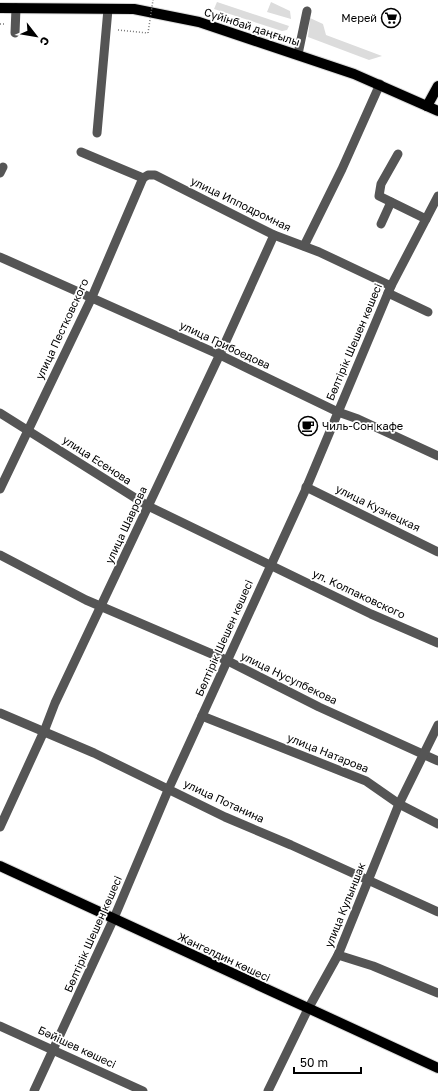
<svg xmlns="http://www.w3.org/2000/svg" width="438" height="1091" font-family="'Golos Text',sans-serif">
	<style>
		.green { fill: #dcdcdc }
		.lines { fill: none; stroke-linecap: round; stroke-linejoin: round }
		.major-casing { stroke: #dbdbdb; stroke-width: 12 }
		.path { stroke: #777; stroke-width: 1.5; stroke-dasharray: 1 2; stroke-linecap: butt }
		.minor { stroke: #555; stroke-width: 9 }
		.major { stroke: #000; stroke-width: 10 }
		.path-bridge { stroke: #777; stroke-width: 1.5; stroke-dasharray: 1 2; stroke-linecap: butt }
		.labels { text-anchor: middle; stroke-width: 3.5; stroke-linejoin: round; paint-order: stroke }
		.poi-label { font-size: 11px; fill: #000; stroke: #fff; text-anchor: end }
		.street-label { font-size: 11px; fill: #000; stroke: #fff }
	</style>
	<rect width="100%" height="100%" fill="#fff"/>
	<g class="green">
		<path d="M217,2L289,26L287,30L282,31L214,9Z"/>
		<path d="M271,2L290,11L291,19L267,12Z"/>
		<path d="M310,18L323,24L326,35L382,56L369,60L308,37Z"/>
	</g>
	<g class="lines">
		<g class="major-casing">
			<g id="major">
				<path d="M0,8L134,9L199,22L354,74L438,111"/>
				<path d="M427,106L438,86"/>
				<path d="M0,866L438,1068"/>
			</g>
		</g>
		<g class="path">
			<path d="M0,24H6"/>
			<path d="M118,30L148,33"/>
		</g>
		<g class="minor">
			<path d="M15,33L16,8"/>
			<path d="M298,54L307,11"/>
			<path d="M97,133L108,9"/>
			<path d="M81,152L143,178L148,175H155L274,235L319,252L391,286"/>
			<path d="M398,154L381,184L379,196L426,219"/>
			<path d="M0,173L3,167"/>
			<path d="M381,224L391,202"/>
			<path d="M304,246L342,169L380,84"/>
			<path d="M0,257L220,355L338,412L358,419L438,456"/>
			<path d="M388,293L428,312"/>
			<path d="M0,413L148,506L371,614L438,643"/>
			<path d="M306,487L438,552"/>
			<path d="M0,489L92,297L143,178"/>
			<path d="M0,555L86,600L226,660L319,707L438,761"/>
			<path d="M0,713L94,753L225,817L291,845L438,912"/>
			<path d="M202,716L366,781L399,804L438,824"/>
			<path d="M0,827L45,729L55,703L221,352L274,235"/>
			<path d="M338,955L373,966L438,993"/>
			<path d="M0,1026L143,1091"/>
			<path d="M34,1091L114,918L169,788L305,491L391,286L438,196"/>
			<path d="M268,1091L308,1009L338,955L399,804L438,725"/>
		</g>
		<use href="#major" class="major"/>
		<path class="path-bridge" d="M148,33L153,0"/>
	</g>
	<defs>
		<g id="supermarket-ring" transform="scale(1)"><circle r="9.5" fill="#fff" stroke="#000" stroke-width="1.5"/><path d="M-6-5.5h2.5l.6 2H6L4.5 2H-2.5L-4.4-4H-6ZM-1.5 3.2a1.3 1.3 0 1 0 .1 0ZM3 3.2a1.3 1.3 0 1 0 .1 0Z" fill="#000"/></g>
		<g id="cafe-ring" transform="scale(1)"><circle r="9.5" fill="#fff" stroke="#000" stroke-width="1.5"/><path d="M-5.5-4.5H6V0H3Q3 3.5 0 3.5H-2.5Q-5.5 3.5-5.5 0ZM3-3.2v2h1.7v-2ZM-6 4.5H4V6H-6Z" fill="#000"/></g>
	</defs>
	<g fill-rule="evenodd">
		<use href="#supermarket-ring" x="391" y="18"/>
		<use href="#cafe-ring" x="308" y="426"/>
	</g>
	<g class="labels">
		<g class="poi-label">
			<text x="377" y="22">Мерей</text>
			<text x="322" y="430" text-anchor="start">Чиль-Сон кафе</text>
		</g>
		<g class="street-label">
			<text transform="translate(252 27) rotate(18)" y="4">Сүйінбай даңғылы</text>
			<text transform="translate(241 204) rotate(26)" y="4">улица Ипподромная</text>
			<text transform="translate(62 329) rotate(-65)" y="4">улица Пестковского</text>
			<text transform="translate(354 342) rotate(-67)" y="4">Бөлтірік Шешен көшесі</text>
			<text transform="translate(225 345) rotate(25)" y="4">улица Грибоедова</text>
			<text transform="translate(97 460) rotate(33)" y="4">улица Есенова</text>
			<text transform="translate(378 508) rotate(26)" y="4">улица Кузнецкая</text>
			<text transform="translate(126 525) rotate(-65)" y="4">улица Шаврова</text>
			<text transform="translate(359 594) rotate(25)" y="4">ул. Kолпаковского</text>
			<text transform="translate(224 638) rotate(-66)" y="4">Бөлтірік Шешен көшесі</text>
			<text transform="translate(289 678) rotate(26)" y="4">улица Нусупбекова</text>
			<text transform="translate(328 753) rotate(22)" y="4">улица Натарова</text>
			<text transform="translate(224 801) rotate(25)" y="4">улица Потанина</text>
			<text transform="translate(345 905) rotate(-68)" y="4">улица Кулыншак</text>
			<text transform="translate(93 934) rotate(-66)" y="4">Бөлтірік Шешен көшесі</text>
			<text transform="translate(224 957) rotate(25)" y="4">Жангелдин көшесі</text>
			<text transform="translate(77 1047) rotate(25)" y="4">Бәйішев көшесі</text>
		</g>
	</g>
	<g transform="translate(36 36) rotate(121)" stroke="#ffffff" stroke-width="3" paint-order="stroke">
	<path d="M0-3L7 15L0 10L-7 15Z" fill="#000000"/>
	<text y="-6" font-size="11" font-weight="bold" text-anchor="middle" fill="#000000">С</text>
	</g>
	<path d="M294 1067v6h67v-6" fill="none" stroke="#000000" stroke-width="2"/>
	<text x="300" y="1067" font-size="12" fill="#000000" stroke="#ffffff" stroke-width="3" paint-order="stroke">50 m</text>
</svg>
